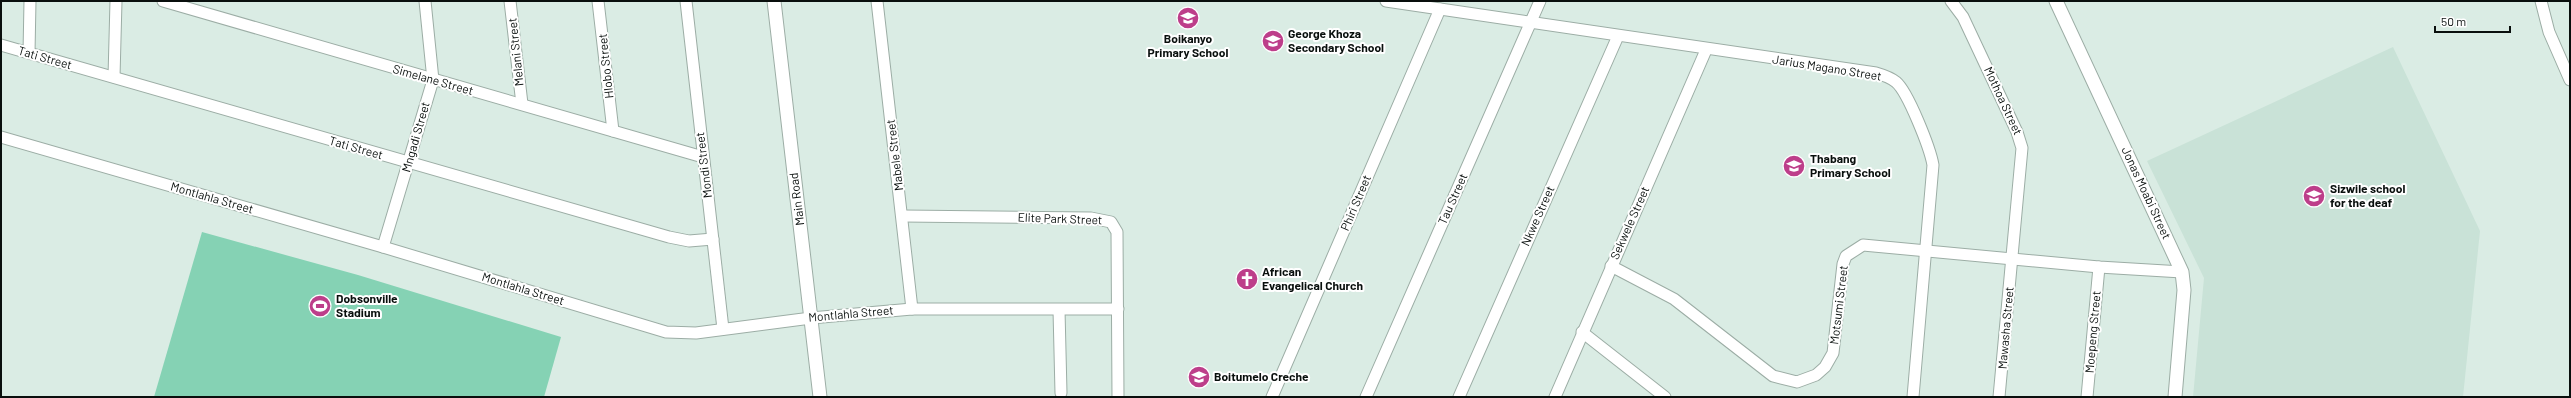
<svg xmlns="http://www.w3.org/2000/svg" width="2571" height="398" font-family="Barlow,sans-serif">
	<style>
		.built { fill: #c9e2d7 }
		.green { fill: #85d2b4 }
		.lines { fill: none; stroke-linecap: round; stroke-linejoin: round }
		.minor-casing { stroke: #9cada5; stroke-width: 13 }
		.tertiary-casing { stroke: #9cada5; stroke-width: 15 }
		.minor { stroke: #fff; stroke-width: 11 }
		.tertiary { stroke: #fff; stroke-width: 13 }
		.labels { text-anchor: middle; stroke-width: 4; stroke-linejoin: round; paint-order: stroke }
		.poi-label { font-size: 12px; font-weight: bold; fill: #090f0d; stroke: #fff; text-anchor: start }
		.street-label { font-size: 12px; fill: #090f0d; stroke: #fff }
	</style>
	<rect width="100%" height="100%" fill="#daece4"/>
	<path class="built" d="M2393,47L2480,231L2463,397H2193L2204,278L2147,161Z"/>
	<path class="green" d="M202,232L358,275L561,337L544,397H154Z"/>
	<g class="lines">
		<g class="minor-casing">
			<g id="minor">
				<path d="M163,1L703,157"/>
				<path d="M510,1L522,104"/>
				<path d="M598,1L613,131"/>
				<path d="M686,1L723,329"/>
				<path d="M877,1L912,309"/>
				<path d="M1386,1L1876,73C1883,75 1890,77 1896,82C1908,92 1930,148 1933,165L1913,397"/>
				<path d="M1951,1L1963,17L2017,132L2022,148L1999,397"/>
				<path d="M2541,1L2549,32L2570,80"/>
				<path d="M1,45L669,237L689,241L713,239"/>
				<path d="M29,53L30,1"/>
				<path d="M114,77L116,1"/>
				<path d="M1,137L383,247L666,332L696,333L811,318L912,309H1118"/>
				<path d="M903,216L1091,218L1111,222L1117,232L1118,397"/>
				<path d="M383,247L433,80L425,1"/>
				<path d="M1611,266L1674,299L1773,376L1797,382L1816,375L1825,367L1833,353L1843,264L1846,256L1863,245L2099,267L2182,272"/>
				<path d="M1059,310L1061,393"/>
				<path d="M1582,332L1665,397"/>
				<path d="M1272,397L1440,9"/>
				<path d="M1366,397L1540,1"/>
				<path d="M1459,397L1618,36"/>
				<path d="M1555,397L1706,50"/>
				<path d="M2087,397L2099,267"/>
			</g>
		</g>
		<g class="tertiary-casing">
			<g id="tertiary">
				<path d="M774,1L820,397"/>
				<path d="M2056,1L2182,272L2184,290L2175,397"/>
			</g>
		</g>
		<use href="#minor" class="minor"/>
		<use href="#tertiary" class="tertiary"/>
	</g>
	<defs>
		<g id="school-disc" transform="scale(1.15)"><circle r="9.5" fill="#bd3e8a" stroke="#fff"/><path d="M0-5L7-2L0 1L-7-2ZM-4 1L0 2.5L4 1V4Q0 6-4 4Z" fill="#fff"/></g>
		<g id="church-disc" transform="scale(1.15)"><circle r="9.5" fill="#bd3e8a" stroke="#fff"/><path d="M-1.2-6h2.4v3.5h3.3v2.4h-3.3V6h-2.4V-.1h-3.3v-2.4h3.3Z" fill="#fff"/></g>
		<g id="stadium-disc" transform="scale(1.15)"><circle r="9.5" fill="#bd3e8a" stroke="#fff"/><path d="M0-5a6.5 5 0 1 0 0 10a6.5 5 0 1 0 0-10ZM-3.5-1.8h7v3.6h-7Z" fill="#fff"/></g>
	</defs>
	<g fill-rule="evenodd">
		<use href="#school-disc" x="1188" y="18"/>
		<use href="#school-disc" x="1273" y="41"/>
		<use href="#school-disc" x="1794" y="166"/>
		<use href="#school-disc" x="2314" y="196"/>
		<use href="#church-disc" x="1247" y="279"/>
		<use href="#stadium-disc" x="320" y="306"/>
		<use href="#school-disc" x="1199" y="377"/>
	</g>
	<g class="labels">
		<g class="poi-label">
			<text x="1288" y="38">George Khoza<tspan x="1288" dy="14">Secondary School</tspan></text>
			<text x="1188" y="43" text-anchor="middle">Boikanyo<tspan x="1188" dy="14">Primary School</tspan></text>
			<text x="1810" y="163">Thabang<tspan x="1810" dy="14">Primary School</tspan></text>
			<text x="2330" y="193">Sizwile school<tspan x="2330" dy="14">for the deaf</tspan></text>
			<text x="1262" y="276">African<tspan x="1262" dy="14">Evangelical Church</tspan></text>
			<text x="336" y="303">Dobsonville<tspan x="336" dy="14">Stadium</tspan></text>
			<text x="1214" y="381">Boitumelo Creche</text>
		</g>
		<g class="street-label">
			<text transform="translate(516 52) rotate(-96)" y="4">Melani Street</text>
			<text transform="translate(45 58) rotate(16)" y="4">Tati Street</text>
			<text transform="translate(606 66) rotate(-96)" y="4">Hlobo Street</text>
			<text transform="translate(1827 68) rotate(9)" y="4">Jarius Magano Street</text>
			<text transform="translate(433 80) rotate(16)" y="4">Simelane Street</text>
			<text transform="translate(2003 101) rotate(65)" y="4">Mothoa Street</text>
			<text transform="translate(416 137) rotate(-74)" y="4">Mngadi Street</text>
			<text transform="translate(356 148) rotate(16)" y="4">Tati Street</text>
			<text transform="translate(895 155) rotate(-97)" y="4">Mabele Street</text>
			<text transform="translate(704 165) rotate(-97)" y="4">Mondi Street</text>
			<text transform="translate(2146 193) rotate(65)" y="4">Jonas Moabi Street</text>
			<text transform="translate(212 198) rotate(16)" y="4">Montlahla Street</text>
			<text transform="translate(797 199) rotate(-97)" y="4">Main Road</text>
			<text transform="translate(1453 199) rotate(-66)" y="4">Tau Street</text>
			<text transform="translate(1356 203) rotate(-67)" y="4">Phiri Street</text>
			<text transform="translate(1538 216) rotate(-66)" y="4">Nkwe Street</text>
			<text transform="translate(1060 219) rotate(2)" y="4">Elite Park Street</text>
			<text transform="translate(1630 223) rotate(-66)" y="4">Sekwele Street</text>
			<text transform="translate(523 289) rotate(17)" y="4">Montlahla Street</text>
			<text transform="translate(1839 305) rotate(-83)" y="4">Motsumi Street</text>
			<text transform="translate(851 314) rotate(-5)" y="4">Montlahla Street</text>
			<text transform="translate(2006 328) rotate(-85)" y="4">Mawasha Street</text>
			<text transform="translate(2093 332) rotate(-85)" y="4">Moepeng Street</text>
		</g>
	</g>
	<rect width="2571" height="398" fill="none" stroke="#090f0d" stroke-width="4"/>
	<path d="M2435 26v6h75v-6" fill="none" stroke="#090f0d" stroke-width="2"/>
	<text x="2441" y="26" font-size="12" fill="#090f0d" stroke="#ffffff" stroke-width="3" paint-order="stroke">50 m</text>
</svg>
